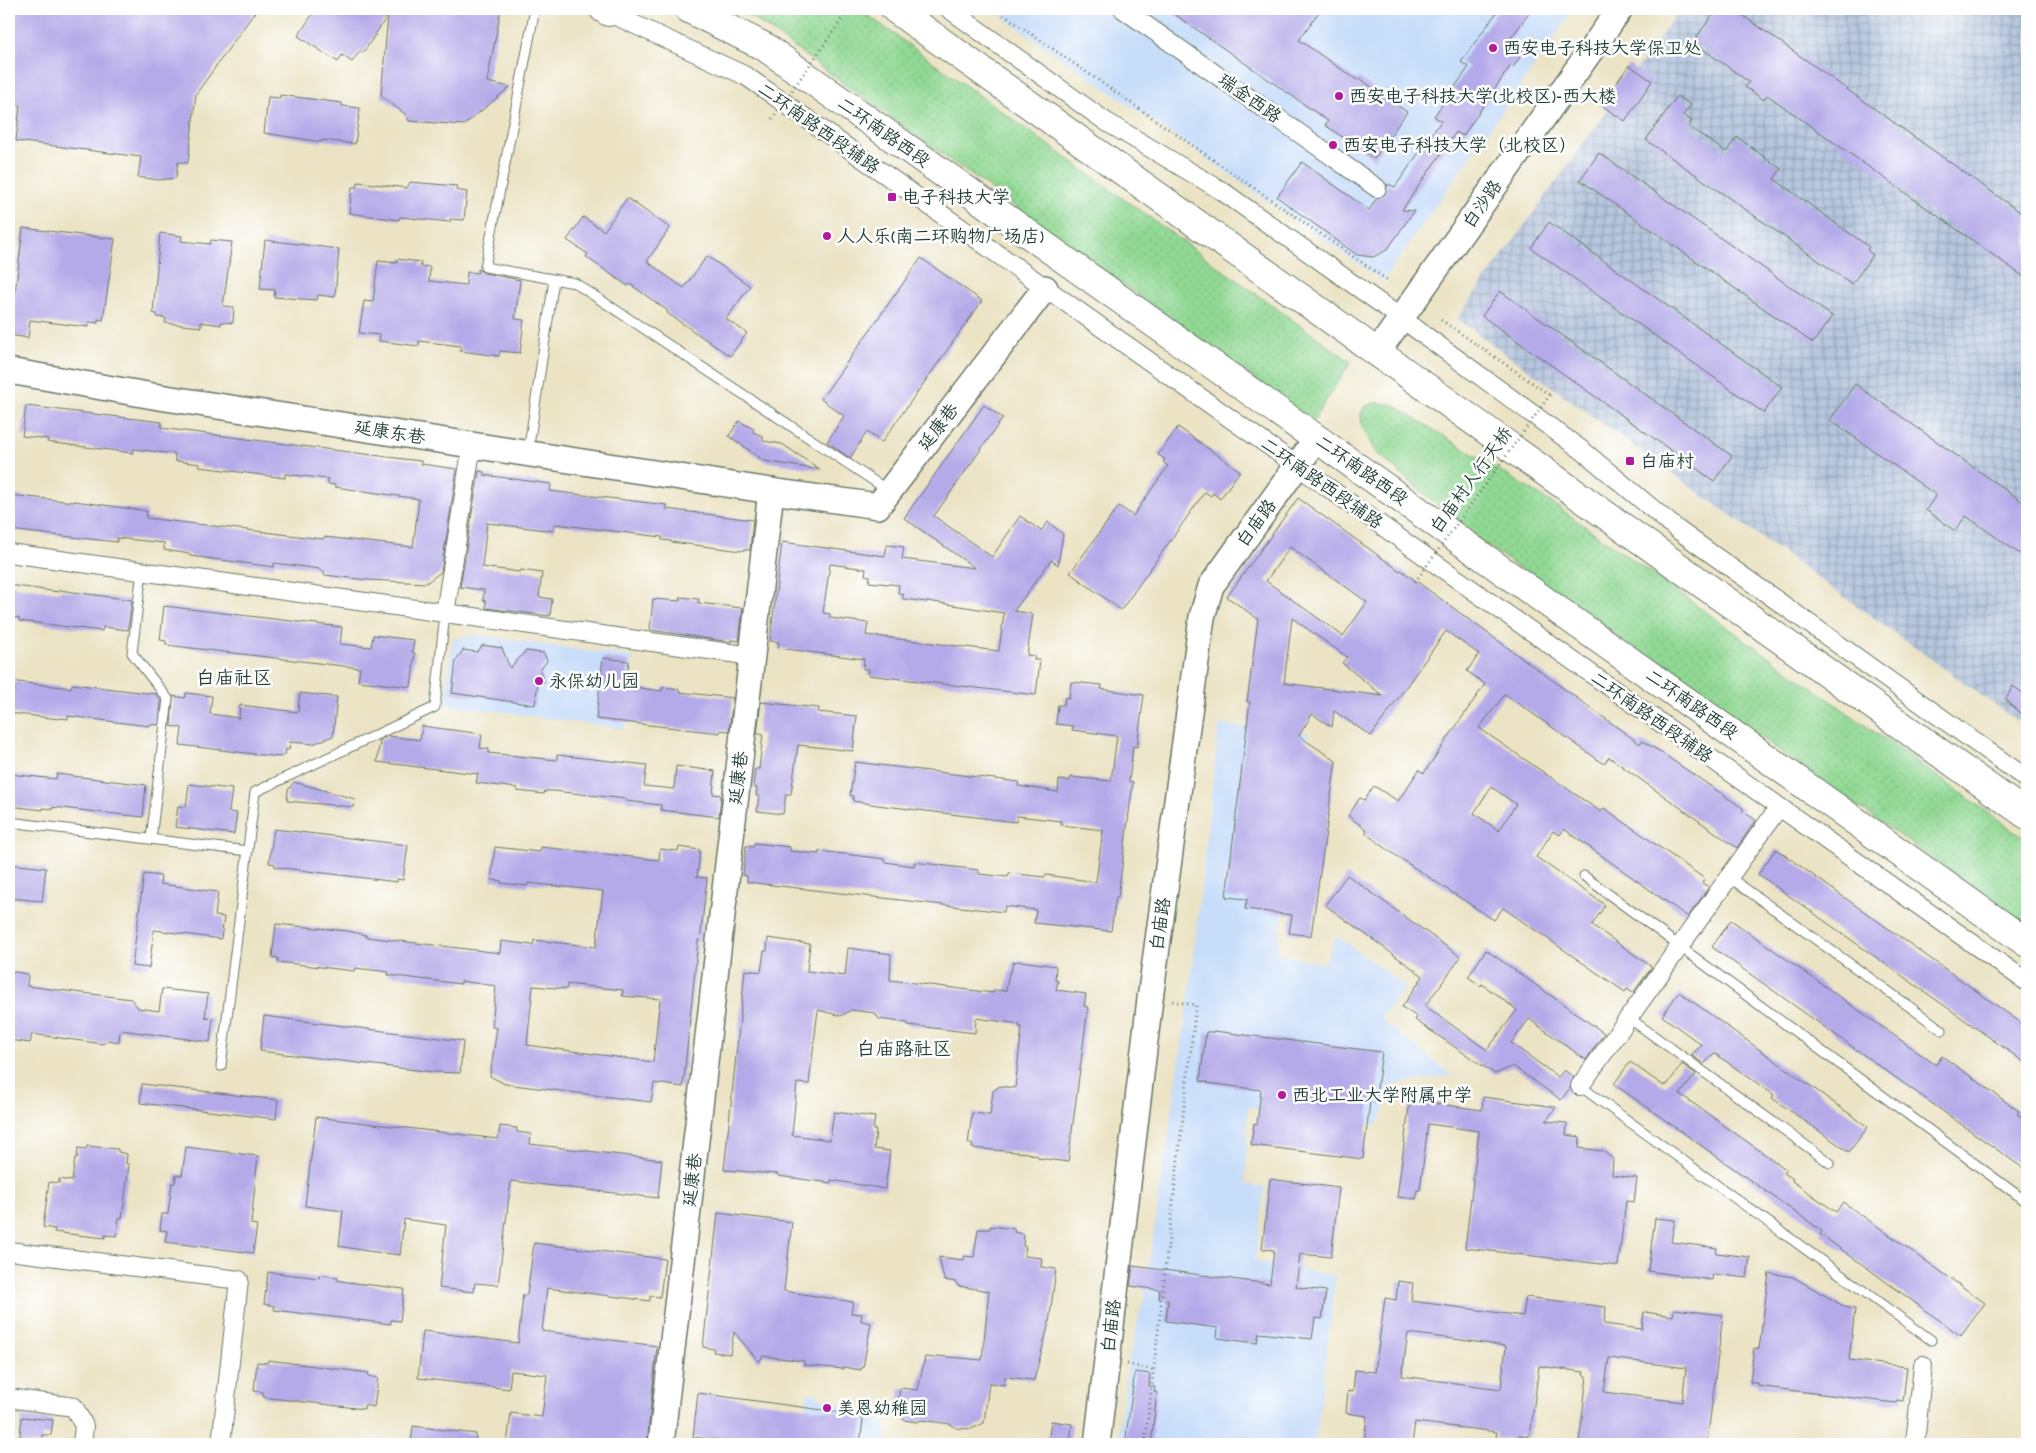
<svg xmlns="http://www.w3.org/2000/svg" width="2036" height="1453" font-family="Dekko,'LXGW WenKai TC',sans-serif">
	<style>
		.built { fill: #c7ddf9 }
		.industrial { fill: url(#industrial-grid) }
		.grass { fill: url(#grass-dots); stroke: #588a64 }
		.building { fill: #b5aae9; fill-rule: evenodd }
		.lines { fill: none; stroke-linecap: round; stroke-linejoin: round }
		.lane-casing { stroke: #676; stroke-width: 11 }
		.street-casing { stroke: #676; stroke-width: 20 }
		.secondary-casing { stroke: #676; stroke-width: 28 }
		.highway-casing { stroke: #676; stroke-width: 30 }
		.path { stroke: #676; stroke-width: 3; stroke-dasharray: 1 4; stroke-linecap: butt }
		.lane { stroke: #fff; stroke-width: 9 }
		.street { stroke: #fff; stroke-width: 18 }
		.secondary { stroke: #fff; stroke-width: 25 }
		.highway { stroke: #fff; stroke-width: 28 }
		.path-bridge { stroke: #676; stroke-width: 3; stroke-dasharray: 1 4; stroke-linecap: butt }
		.poi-dot { fill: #b5179e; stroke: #fff; stroke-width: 2 }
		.labels { text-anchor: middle; stroke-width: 5; stroke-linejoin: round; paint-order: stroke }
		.poi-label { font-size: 18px; fill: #1f3d34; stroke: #fff; text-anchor: start }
		.street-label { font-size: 18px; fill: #1f3d34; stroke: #fff }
		.neighbourhood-label { font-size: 19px; fill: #1f3d34; stroke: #fff }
	</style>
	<defs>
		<pattern id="industrial-grid" width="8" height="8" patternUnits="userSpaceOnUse" patternTransform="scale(1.25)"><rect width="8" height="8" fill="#b5c6de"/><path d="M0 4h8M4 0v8" fill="none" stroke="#93a2b5"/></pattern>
		<pattern id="grass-dots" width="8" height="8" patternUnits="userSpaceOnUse" patternTransform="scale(1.25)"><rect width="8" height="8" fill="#90d893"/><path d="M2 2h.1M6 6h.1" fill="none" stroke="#7cba7f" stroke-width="1.8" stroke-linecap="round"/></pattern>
	</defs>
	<rect width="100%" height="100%" fill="#fff"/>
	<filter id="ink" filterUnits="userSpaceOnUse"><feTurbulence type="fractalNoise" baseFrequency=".02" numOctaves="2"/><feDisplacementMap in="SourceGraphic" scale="10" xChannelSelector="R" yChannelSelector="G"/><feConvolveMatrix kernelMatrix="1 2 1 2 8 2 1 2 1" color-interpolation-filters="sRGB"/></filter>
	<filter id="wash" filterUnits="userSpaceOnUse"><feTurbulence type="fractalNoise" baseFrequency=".0096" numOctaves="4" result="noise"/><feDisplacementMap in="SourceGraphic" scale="20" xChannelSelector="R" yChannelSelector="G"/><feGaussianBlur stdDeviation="1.12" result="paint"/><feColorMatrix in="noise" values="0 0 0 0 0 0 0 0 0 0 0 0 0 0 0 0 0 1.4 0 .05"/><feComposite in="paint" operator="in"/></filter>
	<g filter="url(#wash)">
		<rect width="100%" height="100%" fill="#ebe3c4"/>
		<g class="built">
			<path d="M991,9H1574L1383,281Z"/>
			<path d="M474,635L633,657L624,729L445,704L453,639Z"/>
			<path d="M1219,725L1308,733L1277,954L1324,963L1337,936L1406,987L1380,1019L1452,1075L1396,1084L1377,1125L1248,1107L1245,1184L1265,1187L1255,1261L1336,1276L1315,1444H1117L1128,1364L1145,1292L1188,1003Z"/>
			<path d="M808,1392L887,1424L885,1444H802Z"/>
		</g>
		<path class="industrial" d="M1680,9H2027V728L1457,319Z"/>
		<g class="grass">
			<path d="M734,9H859L1351,362L1313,421L753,18Z"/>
			<path d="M1374,403L1392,404L1555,505L2027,840V925L1478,539L1375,452L1362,426L1361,414L1364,407Z"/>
		</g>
		<g id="blocks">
			<g class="building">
				<path d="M9,9H257L196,94L188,163L178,162L176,178L159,180L138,177L141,157L16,141L20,105L11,104L12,99H9Z"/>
				<path d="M316,9H501L487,82L510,87L464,125L409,121L405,114L381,96L388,15L363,53L360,51L352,62L342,55L338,62L298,36Z"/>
				<path d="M1167,9H1321L1299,40L1357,80L1359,78L1407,112L1374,159L1325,125L1328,121Z"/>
				<path d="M1499,9H1532L1508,42L1523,53L1513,67L1511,65L1463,136L1456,132L1402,210L1414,211L1387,250L1373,257L1357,255L1277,197L1302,162L1369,210L1377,198L1385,194L1388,184L1395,187L1441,121L1434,116L1469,67L1461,62Z"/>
				<path d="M1717,9H1734L2027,217V279L1767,95L1764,100L1745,87L1749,82L1693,42Z"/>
				<path d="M1629,65L1652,81L1625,121L1601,105Z"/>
				<path d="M280,95L342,103V106L360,108L355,144L322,140V142L264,133L268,97L280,98Z"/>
				<path d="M1677,96L1691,105L1683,115L1692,121L1688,126L1726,152L1737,137L1781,169L1774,179L1869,247L1867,250L1873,255L1852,284L1646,140Z"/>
				<path d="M1599,153L1832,316L1813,343L1580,180Z"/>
				<path d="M358,182L407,188L410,182L457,186L456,190L467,192L464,220L450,219V222L400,217L399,220L349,213L352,187H357Z"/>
				<path d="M627,198L670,228L647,261L661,272L684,288L707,256L750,286L726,319L747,333L730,356L667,313L668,311L630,284L628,286L586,257L588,254L567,240L583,217L604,231Z"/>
				<path d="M1549,222L1782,387L1764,413L1531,248Z"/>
				<path d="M23,228L115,239L103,320L98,319V323L89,322L88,327L30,320L28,338L10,335Z"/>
				<path d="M160,233L182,236L181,241L210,244L211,240L232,242L223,306L234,307L233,323L221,322V325L201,322V327L165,323L166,318L157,317V314L153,313Z"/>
				<path d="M265,240L339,249L335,297L318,295L317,300L274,297L275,290L260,289Z"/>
				<path d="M921,258L982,301L882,442L867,432L850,458L827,442L844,416L821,399Z"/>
				<path d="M397,259L421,262L420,266L430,267L429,281L466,285L467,272L478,273V269L484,273L520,280L515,319L524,320L520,353L500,351L499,356L460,351L461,346L419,341V346L379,341L380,335L359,333L364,301L373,302L378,261L397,263Z"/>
				<path d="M1500,291L1732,456L1714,481L1482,316Z"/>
				<path d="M1855,384L2027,505V559L1966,516L1955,531L1926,510L1936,495L1830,420Z"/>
				<path d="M984,405L1003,418L934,516L992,557L1020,516L1041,531L1048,522L1063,534L1058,565L1051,560L1014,611L1033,614L1027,655L1035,656L1034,660H1040L1036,695L868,675L869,669H863L864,659L778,648L779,642L770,641L782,542L885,556L887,545L904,547L902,559L975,568L904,518ZM830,564L866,569L865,575L870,576L869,582L899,585L898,593L903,594V599L927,602V601L1004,613L999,651L866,635L868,623L830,618V614L823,613Z"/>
				<path d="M26,406L162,422L161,428L404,459L421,461V464L457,469L441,572L426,583L368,580L324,575V571H320V569L274,563V567L190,556V554L164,550V543L117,538V542L9,530L10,495L74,502V501L147,511L146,518L323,539L324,537L413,547L419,499L335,487V485L328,484V479L285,474V478L200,467V464L175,461V454L133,449V453L47,442L48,439L22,436Z"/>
				<path d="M739,421L754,429L753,432L763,436V441L782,444L821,470L764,461L729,436Z"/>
				<path d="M1178,427L1240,471L1220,499L1213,493L1211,496L1205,492L1121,610L1070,573L1119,506L1133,516L1168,466L1163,462L1165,459L1158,455Z"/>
				<path d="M479,471L484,472V475L551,484L550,491L667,505L666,509L753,520L750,550H743L742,551L671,542V541L662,540V537L555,524L554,531L487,523L482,567L520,572L521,570L542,573L539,597L552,599L550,616L486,608V601H483L484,590L460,587Z"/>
				<path d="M1298,498L1400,571L1401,570L1640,744L1642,741L1659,751L1744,809L1742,811L1756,820L1737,848L1609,757L1604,764L1505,694L1479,728L1601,812L1604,808L1705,879L1702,883L1709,887L1688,917L1564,829L1560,835L1553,831L1536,857L1605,905L1592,925L1652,967L1633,993L1627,989L1625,992L1503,908L1494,920L1398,857L1365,833L1367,830L1348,816L1360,798L1364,800L1374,786L1398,801L1419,770L1424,773L1485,684L1467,671L1479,654L1446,631L1371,736L1334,711L1332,727L1312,714L1299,736L1336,761L1311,936L1289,933L1292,915L1245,909L1247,899L1226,897L1250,702H1247L1258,619L1227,597ZM1290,547L1367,602L1343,636L1266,581ZM1292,618L1347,657L1342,663L1383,696L1284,683ZM1491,787L1516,804L1499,831L1474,813Z"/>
				<path d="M9,585L59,592V590L132,600L128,630L103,627L102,631L19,621V618L9,617Z"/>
				<path d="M681,597L699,599L698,603L743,608L739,641L731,640V642L650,630L653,599L680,601Z"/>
				<path d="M164,606L342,627L340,644L371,647L373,635L414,640L412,652L415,653L411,687L358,681L360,668L166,645V641L160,640Z"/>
				<path d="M483,645L502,648L510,668L526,651L544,653L547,661L540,670L544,682H538L535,705L452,693L456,660L463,650L477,652Z"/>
				<path d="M603,658L629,661L626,686L662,691L663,687L679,689V692L733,698L729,731L720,730V733L596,719Z"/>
				<path d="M9,681L71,688L72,684L156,694L161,701L159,725L149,724V726L68,716V719L59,718V719L9,713Z"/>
				<path d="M1071,682L1102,685L1101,689L1144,695L1137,747L1133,746L1129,782H1133L1118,897H1116L1111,931L1034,923L1036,910L1005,906L1004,912L814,890L747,882V876L743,875L746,846L753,847L754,843L790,847V851L819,854V851L885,859V862L914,866V862L979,870V874L1008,877L1009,873L1045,877L1046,875L1096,882L1103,830L1061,825V821L1017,816L1016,822L877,805L853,801V796L850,795L855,762L1019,782L1018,786L1058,792L1059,780L1070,781V777L1111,781L1117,736L1072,730L1073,726L1056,724L1058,705H1064L1065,697L1069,698Z"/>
				<path d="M2013,686L2027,696V718L2009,704L2006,699Z"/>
				<path d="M186,693L212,696L210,714L239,718L240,705L298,712L300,693L337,697L333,736L313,744L290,742L289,750L286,749L285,755L279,757L180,745L182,728L171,726L173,696L185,698Z"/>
				<path d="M761,702L819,708L818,712L857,716L853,751L798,745L791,794H786L783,814L757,811L759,796H756L757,788L753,787L755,769H759L763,734H757Z"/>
				<path d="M422,726L482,734L480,748L489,749L488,753L557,760V755L647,765L644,786L674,789L676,766L715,771L713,794L721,795L719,817L661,810V805L626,801V799L554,791H545L544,794L517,791V788L476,783L478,774L377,762L380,740L388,736L420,740Z"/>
				<path d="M9,774L56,779L57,774L146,785L143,817L53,807V809L43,808V810L17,807V806L9,805Z"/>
				<path d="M294,782L355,799L354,807L287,801L288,790Z"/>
				<path d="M189,784L232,789L229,812L237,813L234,834L175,827L178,806L186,807Z"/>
				<path d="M274,829L408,845L403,880L397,879V882L275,867V864L269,863Z"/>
				<path d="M495,847L540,852L541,847L659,860L660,849L678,851L679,847L700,850L697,877L707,878L700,941L698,940L683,1087L654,1083L651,1102L505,1084L490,1076L497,1028L492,1027L496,986L461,981V984L388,975L389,972L355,968L354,971L278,962V958L272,957L276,924L348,931L366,935V937L500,953L501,941L533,945L534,940L596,947L603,891L537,884L528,883L527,886L501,883V881L491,880ZM567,984L623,990L622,996L660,999L653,1062L527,1045L533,986L567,989Z"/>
				<path d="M1776,849L2027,1027V1064L1758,874Z"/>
				<path d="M9,864L46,868L42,901L9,898Z"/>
				<path d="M144,874L161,876L160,884L218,892L215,916L224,917L221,939L154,930L149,968L132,966Z"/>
				<path d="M1347,875L1461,957L1425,1006L1487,1050L1517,1010L1482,984L1481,986L1468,977L1486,950L1604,1033L1586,1060L1529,1019L1511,1043L1558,1077L1564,1070L1574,1077L1570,1088L1561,1100L1513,1066L1495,1074L1415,1020L1417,1017L1402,1007L1423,976L1325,905Z"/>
				<path d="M1731,920L1936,1065L1942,1056L2019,1111L2017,1114L2027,1122V1171L1712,947Z"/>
				<path d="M768,938L810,944L807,971L845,976L848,948L891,954L890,980L993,993L994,990L1006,991L1009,972H1011L1013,962L1020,961L1056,966L1055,980L1058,981L1056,990L1086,994L1084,1006L1088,1007L1068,1162L1038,1158V1156L1027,1153L972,1148L973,1144H968L972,1113L990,1115L993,1091L1000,1086L1015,1088L1022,1027H1019L1020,1024L976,1018L975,1033L908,1025V1023L879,1019L875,1013L851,1010L841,1016L818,1010L809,1084L797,1083L792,1135L830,1140L834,1112L875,1117L873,1130H876L874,1149L890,1151L885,1189L831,1180V1183L778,1176V1174L724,1170L745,970L761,972L764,951H767Z"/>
				<path d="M9,971L28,974L27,986L131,999L138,1008L159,1011L162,989L208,994L205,1017L213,1018L210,1042L120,1030L119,1042L108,1040L103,1044L32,1034L30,1043L9,1040Z"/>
				<path d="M1679,992L1868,1127L1849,1152L1772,1098L1774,1095L1714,1053L1704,1064L1691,1055L1702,1045L1662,1016Z"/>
				<path d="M264,1016L463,1041L460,1073L432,1072L260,1051Z"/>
				<path d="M1214,1031L1382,1052L1375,1103L1370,1102L1363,1159L1251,1145L1254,1123L1257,1124L1261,1090L1207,1083L1208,1082L1200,1081L1206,1032H1214Z"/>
				<path d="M1630,1062L1664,1086L1665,1084L1667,1085L1682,1064L1696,1074L1680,1094L1787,1170L1784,1173L1793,1179L1792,1181L1836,1212L1843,1202L1985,1303L1961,1336L1820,1234L1822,1231L1614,1084Z"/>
				<path d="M142,1084L278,1100L276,1119L140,1103Z"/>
				<path d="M1483,1097L1556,1107L1546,1121L1567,1123L1566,1135L1580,1137L1579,1148L1603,1151L1613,1159L1612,1175L1637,1178L1634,1202L1626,1201L1618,1266L1465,1248L1479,1131L1428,1124L1420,1190H1417L1416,1199L1397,1197L1410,1100L1482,1110Z"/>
				<path d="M316,1117L498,1139L500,1126L517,1128V1132L531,1134L530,1144L662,1160L658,1198L511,1181L498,1285L475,1283L474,1292L439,1288L446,1225L404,1219L400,1255L367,1251L339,1246L343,1211L305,1206Z"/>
				<path d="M87,1146L118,1149V1152L127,1154L126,1164H129L127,1181L122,1218H119L117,1236L105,1235V1238L78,1235L54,1232L55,1229L43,1227L49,1182L59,1183V1179L72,1181L75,1158H77L78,1148L86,1149Z"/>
				<path d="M186,1147L258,1156L251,1224L257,1225L253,1253L165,1242L167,1231L160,1230L162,1214H168L172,1183H175L176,1175H182Z"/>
				<path d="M1270,1179L1339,1188L1331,1257L1300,1254L1296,1287L1326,1291L1322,1319L1315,1318L1312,1339L1259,1333L1257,1343L1217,1338L1218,1328L1166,1321L1168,1300L1159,1299L1160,1290L1130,1286L1133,1266L1270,1284L1274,1250L1262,1249Z"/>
				<path d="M718,1213L792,1222L784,1291L853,1302L851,1313L862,1314L861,1321L871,1323L863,1368H861V1370L843,1367V1369L804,1365V1361L763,1356L759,1362L734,1332L730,1354L713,1352L714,1349L703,1347Z"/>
				<path d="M1655,1218L1675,1220L1671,1242L1717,1248L1716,1253L1750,1257L1747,1278L1713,1274L1712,1280L1648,1271Z"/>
				<path d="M990,1226L1015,1229L1014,1232L1024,1234L1023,1246L1026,1247L1024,1256L1042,1258L1041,1267L1056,1269L1049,1323L1034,1380L1005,1377L1004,1385L989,1383L984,1423L971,1429L956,1428L950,1424L921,1420L917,1422L904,1420L897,1413L900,1388L918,1390L925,1357L935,1358L937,1356L982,1360L989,1291L958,1286L956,1282L944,1280L939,1257L964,1260L965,1256L974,1257L978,1229H990Z"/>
				<path d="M534,1243L665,1259L660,1297L650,1296V1301L547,1288L542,1331L657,1346L647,1444H507L511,1413L542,1417L547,1375L511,1371L509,1389L418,1378L423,1331L518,1343L523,1295H527Z"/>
				<path d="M268,1272L319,1278V1275L338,1277L337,1280L347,1282L404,1289L400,1321L391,1320V1324L274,1310L275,1306L264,1304Z"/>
				<path d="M1769,1273L1793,1277L1847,1308L1855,1309L1849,1360L1907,1367L1903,1401L1897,1400L1896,1403L1780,1389L1758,1386V1383L1750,1382L1754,1348L1759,1349Z"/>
				<path d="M1398,1281L1413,1283L1411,1301L1523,1316L1526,1297L1606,1307L1604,1324L1642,1329L1644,1312L1673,1316L1674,1309L1723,1315L1707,1444L1579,1443L1587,1376L1583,1375L1584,1372L1539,1366L1530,1436L1519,1435L1518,1441L1496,1438L1497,1432L1415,1422L1412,1444H1364L1367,1416L1346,1413L1348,1391L1353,1392L1355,1370L1375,1372L1385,1298L1396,1300ZM1408,1333L1506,1346L1501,1389L1402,1376ZM1609,1358L1686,1368L1682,1402L1604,1392Z"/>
				<path d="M268,1360L369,1373L368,1376L378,1378L374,1407L364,1405V1409L263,1397V1392L254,1391L257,1362L267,1363Z"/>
				<path d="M1135,1372L1150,1374L1149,1386L1155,1387L1154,1392H1157L1151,1444H1125Z"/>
				<path d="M698,1393L852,1414L863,1419L860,1444H754L693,1437Z"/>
				<path d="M22,1417L53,1420L51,1435H42L41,1444H19Z"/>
				<path d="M1051,1421L1072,1424L1070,1444H1048Z"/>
				<path d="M413,1426L476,1434L475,1444H411Z"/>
			</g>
		</g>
	</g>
	<g filter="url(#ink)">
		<use href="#blocks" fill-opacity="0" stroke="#676" stroke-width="1"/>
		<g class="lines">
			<g class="lane-casing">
				<g id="lane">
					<path d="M535,9L485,267L575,283L889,491"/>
					<path d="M528,452L554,280"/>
					<path d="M142,571L132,653L168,699L151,839"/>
					<path d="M9,822L248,851"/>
					<path d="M1584,876L2027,1202"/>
					<path d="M1729,877L1942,1030"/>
					<path d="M1629,1018L1830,1163"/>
					<path d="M221,1066L255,792L435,707L445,613"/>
					<path d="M1580,1086L1931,1340"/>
				</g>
			</g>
			<g class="street-casing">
				<g id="street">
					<path d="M601,9L746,76L2027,982"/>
					<path d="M949,9L1105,121L1222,191L1401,318L1583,451L1678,530L2027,779"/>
					<path d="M1123,9L1377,188"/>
					<path d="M9,553L445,613L472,445"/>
					<path d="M445,613L752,656"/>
					<path d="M1580,1086L1779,807"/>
					<path d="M9,1251L239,1280L221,1444"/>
					<path d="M9,1398L74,1407L84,1426L82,1444"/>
					<path d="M1915,1444L1923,1365"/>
				</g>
			</g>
			<g class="secondary-casing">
				<g id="secondary">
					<path d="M1378,351L1620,9"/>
					<path d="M9,371L159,397L771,491L878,506L1045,288"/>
					<path d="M661,1444L771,491"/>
					<path d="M1097,1444L1150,999L1202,617L1211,586L1317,438"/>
				</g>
			</g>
			<g class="highway-casing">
				<g id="highway">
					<path d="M604,9L609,12"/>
					<path d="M689,9L765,47L2027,943"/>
					<path d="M895,9L2027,815"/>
				</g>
			</g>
			<g class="path">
				<path d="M995,9L1390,282"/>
				<path d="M1441,320L1550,395"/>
				<path d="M1127,1364L1153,1370"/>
				<path d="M1145,1444L1196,1005L1172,1001"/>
			</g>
			<use href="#lane" class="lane"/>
			<use href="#street" class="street"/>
			<use href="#secondary" class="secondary"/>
			<use href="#highway" class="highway"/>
			<g class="path-bridge">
				<path d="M772,119L849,9"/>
				<path d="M1415,582L1550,395"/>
			</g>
		</g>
	</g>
	<g class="poi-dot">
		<circle cx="1493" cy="48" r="5"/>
		<circle cx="1339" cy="96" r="5"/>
		<circle cx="1333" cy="145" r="5"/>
		<rect x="887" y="192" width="10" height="10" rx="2.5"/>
		<circle cx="827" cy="236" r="5"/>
		<rect x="1625" y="456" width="10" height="10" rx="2.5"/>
		<circle cx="539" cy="681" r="5"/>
		<circle cx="1282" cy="1095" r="5"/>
		<circle cx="827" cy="1408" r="5"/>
	</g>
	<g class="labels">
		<g class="poi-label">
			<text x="1503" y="54">西安电子科技大学保卫处</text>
			<text x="1349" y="102">西安电子科技大学(北校区)-西大楼</text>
			<text x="1343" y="151">西安电子科技大学（北校区）</text>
			<text x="902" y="203">电子科技大学</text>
			<text x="837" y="242">人人乐(南二环购物广场店)</text>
			<text x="1640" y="467">白庙村</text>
			<text x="549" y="687">永保幼儿园</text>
			<text x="1292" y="1101">西北工业大学附属中学</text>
			<text x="837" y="1414">美恩幼稚园</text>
		</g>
		<g class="street-label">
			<text transform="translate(1250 98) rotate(35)" y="6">瑞金西路</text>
			<text transform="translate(819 128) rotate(35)" y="6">二环南路西段辅路</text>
			<text transform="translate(884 132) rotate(35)" y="6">二环南路西段</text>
			<text transform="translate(1482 204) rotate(-55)" y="6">白沙路</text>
			<text transform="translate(938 427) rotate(-53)" y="6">延康巷</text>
			<text transform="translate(390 432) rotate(9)" y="6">延康东巷</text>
			<text transform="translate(1362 470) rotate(35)" y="6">二环南路西段</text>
			<text transform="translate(1471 480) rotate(-54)" y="6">白庙村人行天桥</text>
			<text transform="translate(1322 483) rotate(35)" y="6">二环南路西段辅路</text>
			<text transform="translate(1256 523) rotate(-54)" y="6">白庙路</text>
			<text transform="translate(1692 704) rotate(35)" y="6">二环南路西段</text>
			<text transform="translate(1652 717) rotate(35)" y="6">二环南路西段辅路</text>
			<text transform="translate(738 778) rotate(-83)" y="6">延康巷</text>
			<text transform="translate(1160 924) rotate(-82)" y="6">白庙路</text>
			<text transform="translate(692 1180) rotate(-83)" y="6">延康巷</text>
			<text transform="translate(1111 1326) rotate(-83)" y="6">白庙路</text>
		</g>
		<g class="neighbourhood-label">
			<text x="234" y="684">白庙社区</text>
			<text x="904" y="1055">白庙路社区</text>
		</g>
	</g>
	<rect width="2036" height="1453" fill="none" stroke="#fff" stroke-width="30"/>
</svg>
